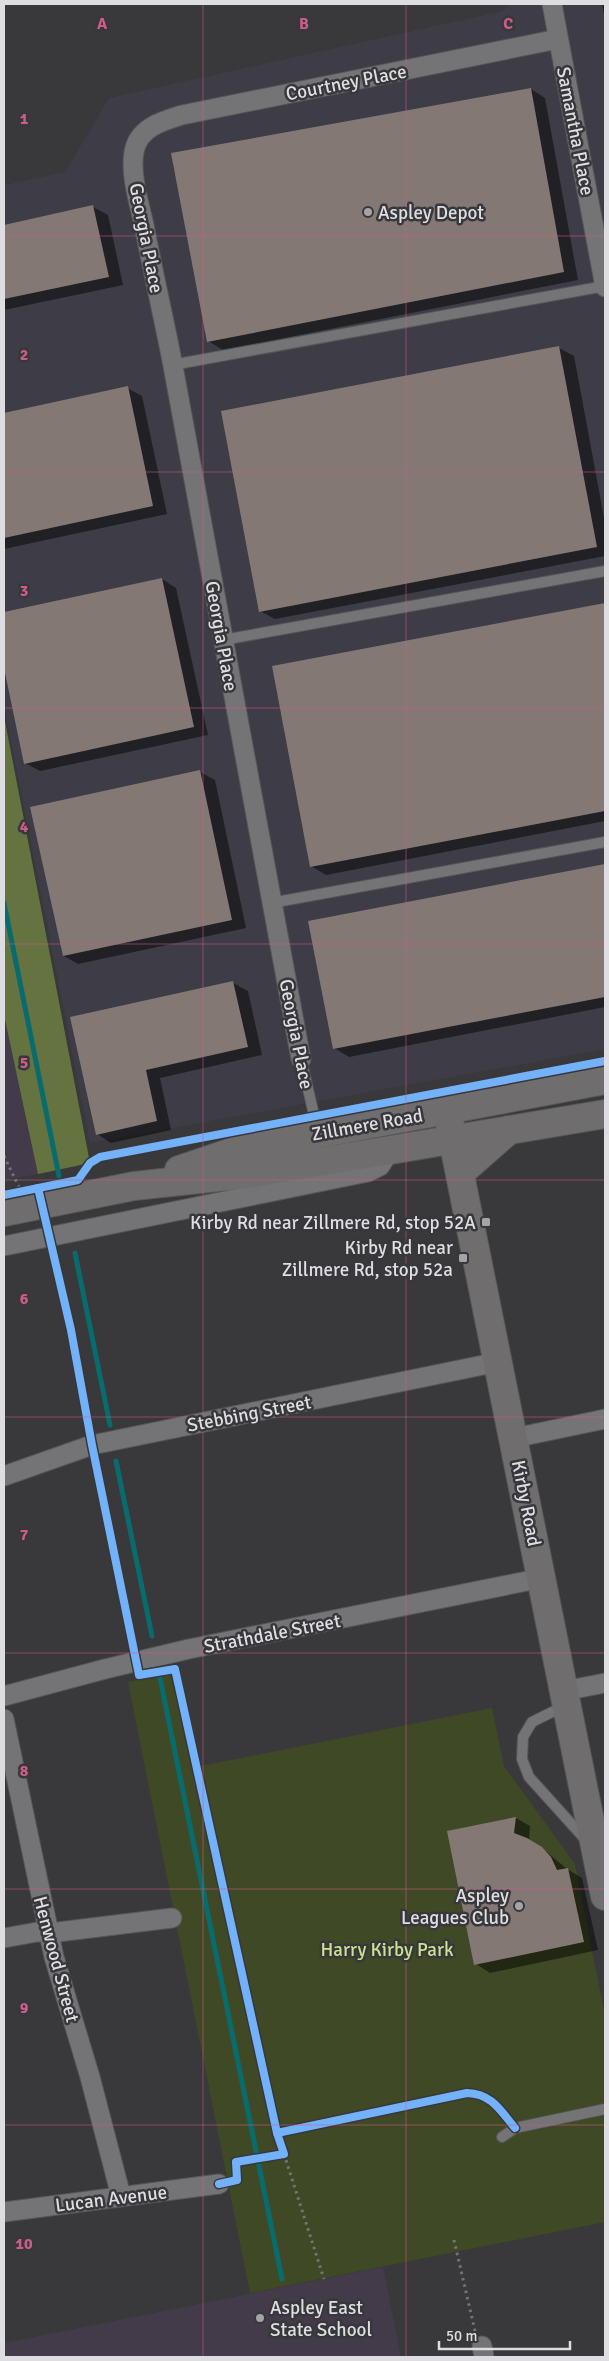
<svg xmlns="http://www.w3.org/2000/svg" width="609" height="2361" font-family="Signika,sans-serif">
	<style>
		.built { fill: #3e3c46 }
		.education { fill: #433b4a }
		.green { fill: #404925 }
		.forest { fill: #657341 }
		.shadow { fill: #0007 }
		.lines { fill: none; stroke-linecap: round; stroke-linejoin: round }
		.stream { stroke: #086c6e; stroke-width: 5 }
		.building { fill: #847875 }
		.lane-casing { stroke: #565658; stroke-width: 12 }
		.street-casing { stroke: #565658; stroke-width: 21 }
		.secondary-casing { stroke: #565658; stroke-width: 30 }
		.path { stroke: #747476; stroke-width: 3; stroke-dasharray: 2.5 4; stroke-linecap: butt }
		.lane { stroke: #747476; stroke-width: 10 }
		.street { stroke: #747476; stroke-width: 19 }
		.secondary { stroke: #706d6f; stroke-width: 28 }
		.cycleway-casing { stroke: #38373c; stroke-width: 11 }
		.cycleway { stroke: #73b2f8; stroke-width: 8 }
		.grid { fill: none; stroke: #cc5d8a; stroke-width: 1; stroke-opacity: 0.55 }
		.poi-dot { fill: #a4a3a7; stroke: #38373c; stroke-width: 2 }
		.labels { text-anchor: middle; stroke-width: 5; stroke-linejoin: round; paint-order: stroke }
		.street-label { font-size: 19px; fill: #dedde1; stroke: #38373c }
		.poi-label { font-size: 19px; fill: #dedde1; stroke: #38373c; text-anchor: end }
		.park-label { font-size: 19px; fill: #cae38d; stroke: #38373c }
		.grid-label { font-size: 16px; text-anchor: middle; font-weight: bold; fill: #cc5d8a; stroke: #38373c; stroke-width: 5; stroke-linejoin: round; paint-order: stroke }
	</style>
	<rect width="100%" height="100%" fill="#39383b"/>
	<path class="built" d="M509,4H605V1049L90,1143L4,706V185L65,172L109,98L503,11Z"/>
	<g class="education">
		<path d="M4,1015L38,1174L4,1180Z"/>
		<path d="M383,2267L401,2357H4V2343Z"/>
	</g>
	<path class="green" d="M181,1672L201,1766L492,1708L504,1766L575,1864L605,2016V2222L250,2293L128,1682Z"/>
	<path class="forest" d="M4,716L90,1163L38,1174L4,1015Z"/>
	<g class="shadow">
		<path d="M602,4H605V18Z"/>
		<path d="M531,89L545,98L578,280L223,350L208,341Z"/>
		<path d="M93,207L108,215L123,285L4,310V226Z"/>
		<path d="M559,348L574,356L605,523V556L275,619L260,611Z"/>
		<path d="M127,388L142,396L167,514L4,549V414Z"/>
		<path d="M162,579L176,588L208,735L40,771L25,763L4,662V613Z"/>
		<path d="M605,604V821L326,875L311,866L274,667Z"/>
		<path d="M200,772L215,780L246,928L78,964L64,956Z"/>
		<path d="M605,866V1007L349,1057L334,1048L310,922Z"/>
		<path d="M233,983L248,991L262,1055L160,1078L171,1130L111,1143L97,1134L71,1018Z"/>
		<path d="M516,1818L530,1826L529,1840L542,1848L567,1869L582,1878L598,1950L490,1973L476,1964L449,1832Z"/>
	</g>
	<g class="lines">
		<g class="stream">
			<path d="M4,903L59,1176"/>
			<path d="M75,1253L110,1425"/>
			<path d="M116,1461L152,1636"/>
			<path d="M160,1678L282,2279"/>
		</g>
	</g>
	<g class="building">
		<path d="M531,88L564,272L207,342L171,153Z"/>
		<path d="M93,205L109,277L4,299V225Z"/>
		<path d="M559,346L597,547L259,612L221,411Z"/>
		<path d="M128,386L153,506L4,538V413Z"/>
		<path d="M162,578L194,727L24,764L4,668V612Z"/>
		<path d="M605,603V811L310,867L272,666Z"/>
		<path d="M200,770L232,920L63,956L30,807Z"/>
		<path d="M605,864V997L333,1049L308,921Z"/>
		<path d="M233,981L248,1047L146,1070L157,1121L96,1135L70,1017Z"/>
		<path d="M516,1817L514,1833L527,1838L542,1847L551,1857L557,1870L568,1868L584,1942L474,1965L447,1831Z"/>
	</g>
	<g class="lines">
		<g class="lane-casing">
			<g id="lane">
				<path d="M172,365L605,286"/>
				<path d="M223,640L605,571"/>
				<path d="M271,903L605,842"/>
				<path d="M301,1059L318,1132"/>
				<path d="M567,1708L552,1712L532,1722L523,1737L522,1759L529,1777L585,1839"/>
				<path d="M502,2137L515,2128L605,2109"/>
			</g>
		</g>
		<g class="street-casing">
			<g id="street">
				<path d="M552,4L605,287"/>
				<path d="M301,1059C257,829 216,597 173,366C164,319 153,272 144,225C139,202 130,175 134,152C138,128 162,121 182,115L558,39"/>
				<path d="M4,1246L368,1172L380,1166L391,1149"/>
				<path d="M514,1438L605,1419"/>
				<path d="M4,1476L92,1445L498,1362"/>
				<path d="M564,1691L605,1683"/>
				<path d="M4,1696L105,1669L189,1649L542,1578"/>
				<path d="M4,1719L54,1957L90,2077L121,2196"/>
				<path d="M4,1938L37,1932H58L172,1918"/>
				<path d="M4,2212L219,2184"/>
				<path d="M482,2346L484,2357"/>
			</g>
		</g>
		<g class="secondary-casing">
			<g id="secondary">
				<path d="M447,1110L605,1896"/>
				<path d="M179,1170L244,1148L605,1080"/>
				<path d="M460,1173L509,1130"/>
				<path d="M4,1212L134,1186L247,1174L605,1114"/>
			</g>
		</g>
		<g class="path">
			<path d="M4,1156L19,1187"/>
			<path d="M284,2154L324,2279"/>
			<path d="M454,2240L475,2331"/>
		</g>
		<use href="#lane" class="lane"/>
		<use href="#street" class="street"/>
		<use href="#secondary" class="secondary"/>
		<g class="cycleway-casing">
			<g id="cycleway">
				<path d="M38,1188L71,1330L92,1445L139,1675L175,1669L277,2133L284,2154L236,2162L237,2180L219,2184"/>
				<path d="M4,1195L78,1180L90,1163L100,1157L605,1061"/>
				<path d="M277,2133L467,2093C492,2094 500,2110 515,2128"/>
			</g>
		</g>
		<use href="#cycleway" class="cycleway"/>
	</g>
	<path class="grid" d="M203,4V2357M406,4V2357M4,236H605M4,472H605M4,708H605M4,944H605M4,1180H605M4,1417H605M4,1653H605M4,1889H605M4,2125H605"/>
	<g class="poi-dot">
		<circle cx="368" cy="212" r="5"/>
		<rect x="481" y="1217" width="10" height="10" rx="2.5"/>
		<rect x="458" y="1253" width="10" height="10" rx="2.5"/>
		<circle cx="519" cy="1906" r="5"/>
		<circle cx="260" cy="2318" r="5"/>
	</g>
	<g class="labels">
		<g class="street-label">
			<text transform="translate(346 82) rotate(-11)" y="7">Courtney Place</text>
			<text transform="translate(576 131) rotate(79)" y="7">Samantha Place</text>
			<text transform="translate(147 238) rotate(79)" y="7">Georgia Place</text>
			<text transform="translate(222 636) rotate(80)" y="7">Georgia Place</text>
			<text transform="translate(297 1034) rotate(79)" y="7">Georgia Place</text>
			<text transform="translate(367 1124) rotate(-10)" y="7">Zillmere Road</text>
			<text transform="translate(249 1413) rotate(-11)" y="7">Stebbing Street</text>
			<text transform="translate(527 1503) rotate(79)" y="7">Kirby Road</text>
			<text transform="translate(272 1633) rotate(-11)" y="7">Strathdale Street</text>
			<text transform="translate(57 1959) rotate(75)" y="7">Henwood Street</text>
			<text transform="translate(111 2198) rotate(-7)" y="7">Lucan Avenue</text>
		</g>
		<g class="poi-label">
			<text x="378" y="219" text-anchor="start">Aspley Depot</text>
			<text x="476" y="1229">Kirby Rd near Zillmere Rd, stop 52A</text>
			<text x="453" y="1254">Kirby Rd near<tspan x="453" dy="22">Zillmere Rd, stop 52a</tspan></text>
			<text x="509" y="1902">Aspley<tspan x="509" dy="22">Leagues Club</tspan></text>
			<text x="270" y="2314" text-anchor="start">Aspley East<tspan x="270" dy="22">State School</tspan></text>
		</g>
		<g class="park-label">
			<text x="387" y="1956">Harry Kirby Park</text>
		</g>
	</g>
	<g class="grid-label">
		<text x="102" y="29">A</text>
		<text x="304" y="29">B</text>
		<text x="508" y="29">C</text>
		<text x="24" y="124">1</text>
		<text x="24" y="360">2</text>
		<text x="24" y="596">3</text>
		<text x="24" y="832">4</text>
		<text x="24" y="1068">5</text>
		<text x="24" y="1304">6</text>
		<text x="24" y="1540">7</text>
		<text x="24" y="1776">8</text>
		<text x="24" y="2013">9</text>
		<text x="24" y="2249">10</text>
	</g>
	<rect width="609" height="2361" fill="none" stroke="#dedde1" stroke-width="10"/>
	<path d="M439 2341v8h131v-8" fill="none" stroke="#dedde1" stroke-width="2.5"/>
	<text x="446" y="2341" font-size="15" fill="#dedde1" stroke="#38373c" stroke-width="4" paint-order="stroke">50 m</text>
</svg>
